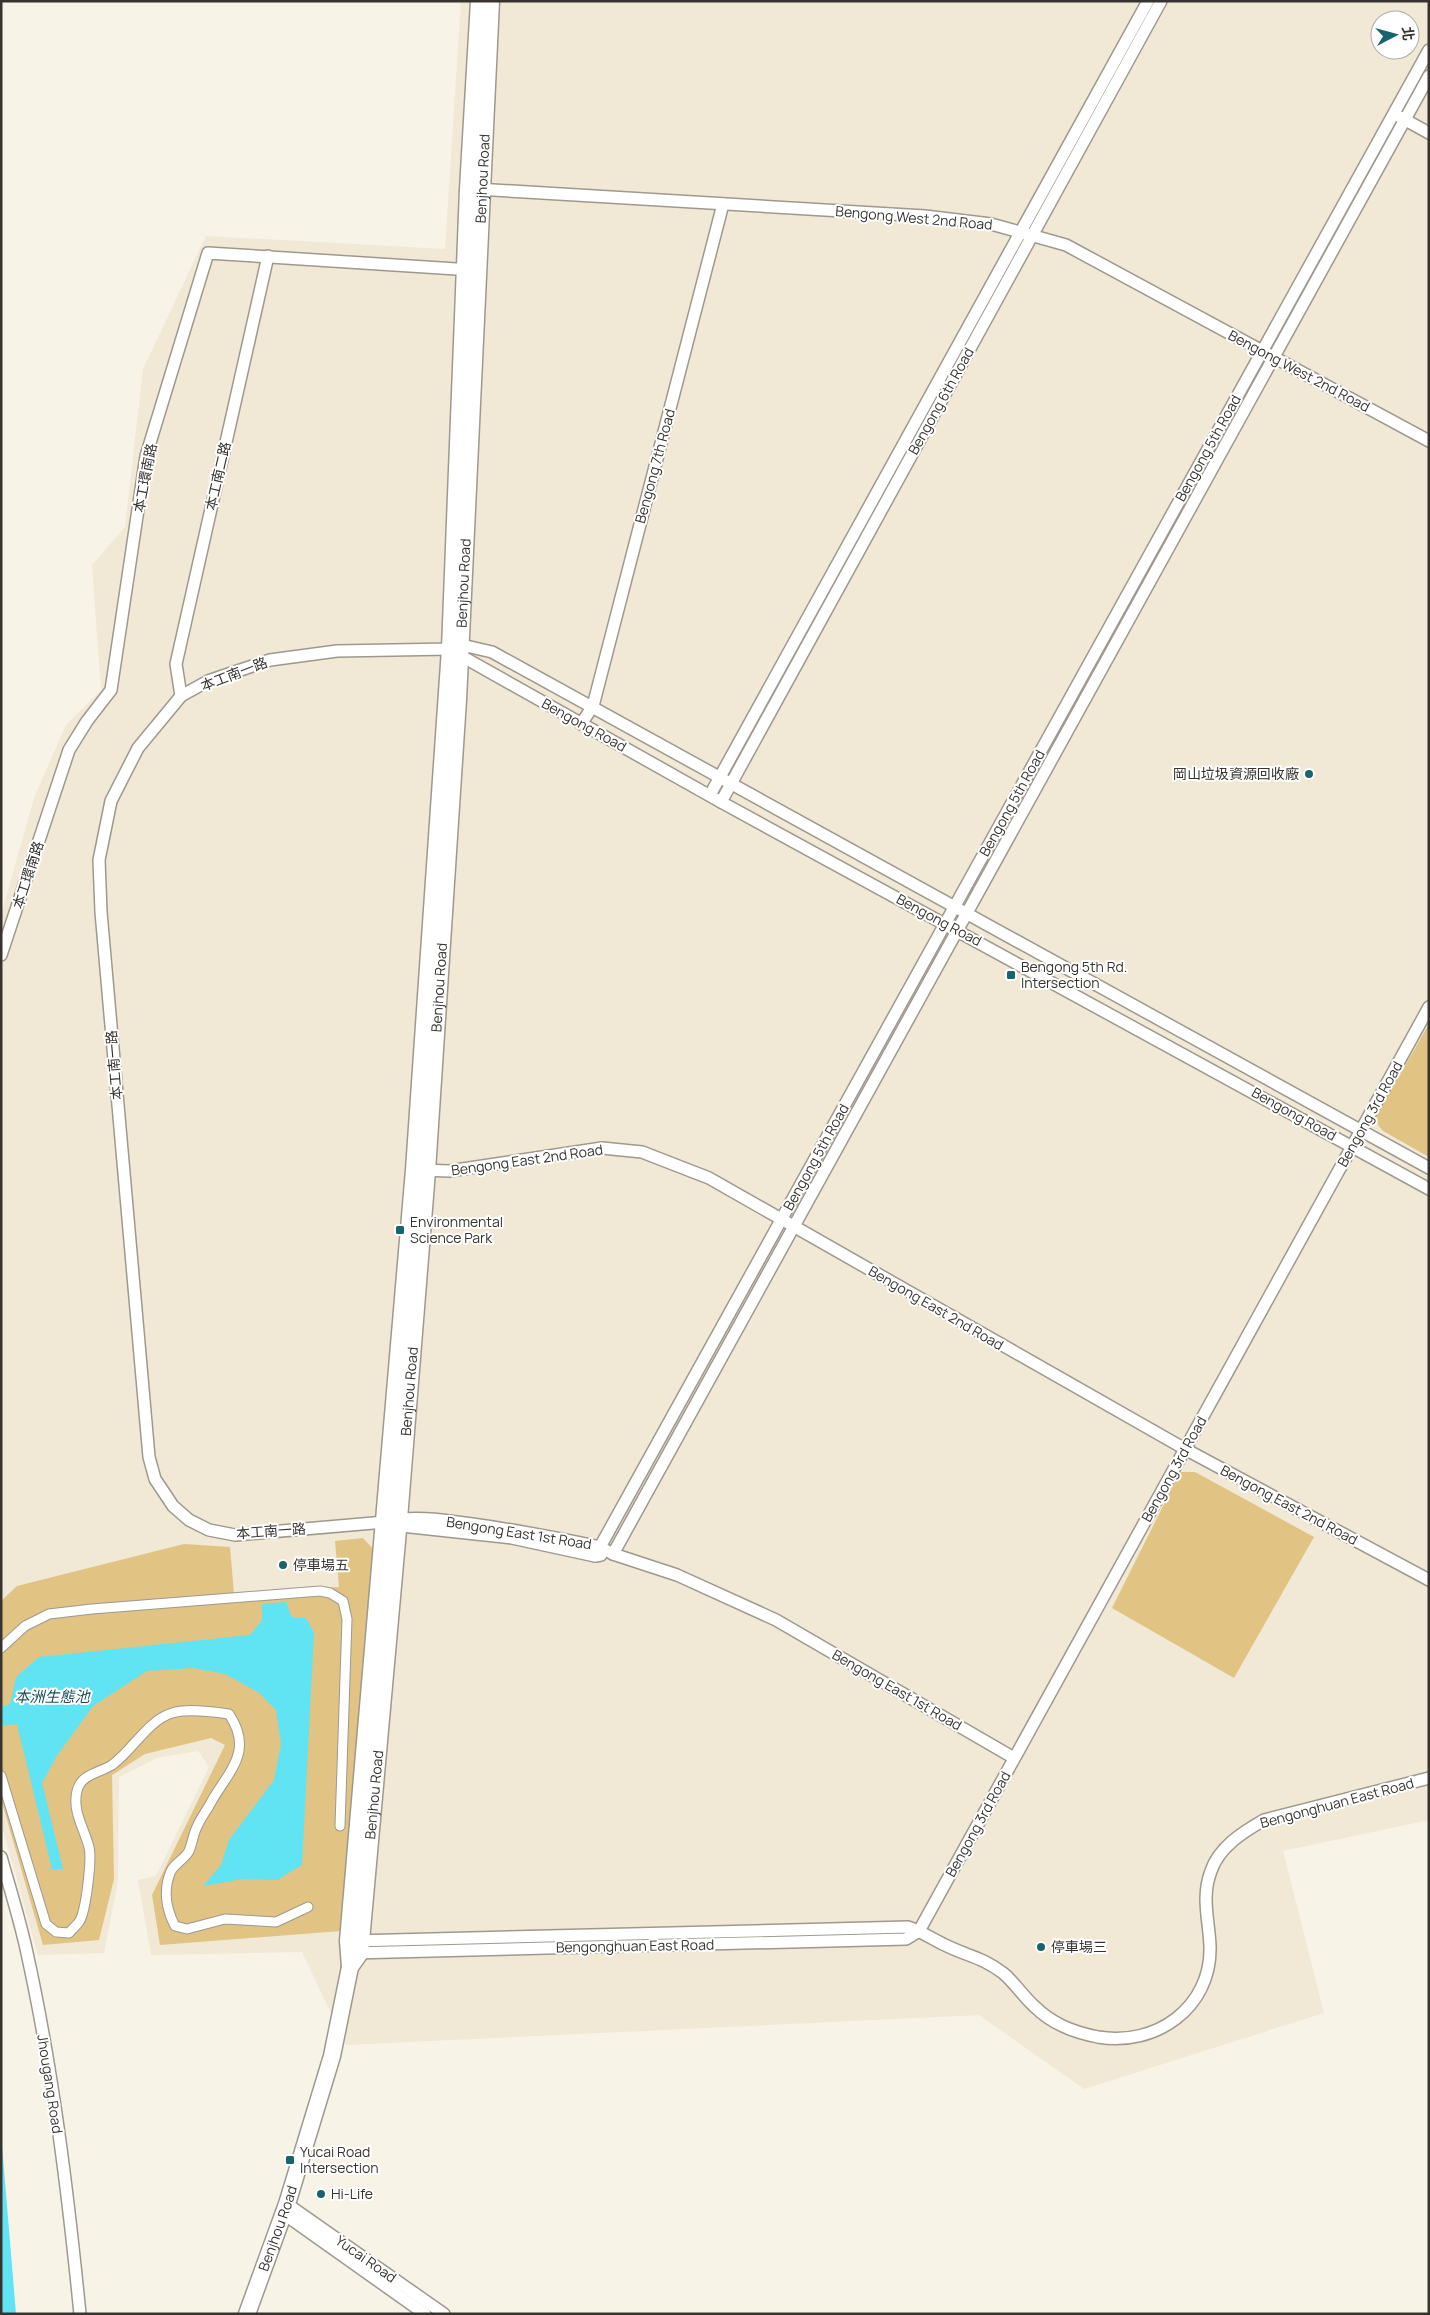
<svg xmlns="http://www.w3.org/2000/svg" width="1430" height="2315" font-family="Manrope,'Noto Sans TC',sans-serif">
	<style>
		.built { fill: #f1e8d6; fill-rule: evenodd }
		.green { fill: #e1c384 }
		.water { fill: #60e3f3 }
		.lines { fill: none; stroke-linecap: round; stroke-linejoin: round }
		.pedestrian-casing { stroke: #9e998e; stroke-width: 11 }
		.minor-casing { stroke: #9e998e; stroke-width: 14 }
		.secondary-casing { stroke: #9e998e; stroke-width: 19 }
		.pedestrian { stroke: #fff; stroke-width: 9 }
		.minor { stroke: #fff; stroke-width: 11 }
		.secondary { stroke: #fff; stroke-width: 16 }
		.poi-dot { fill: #17646d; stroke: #fff; stroke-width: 2 }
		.labels { text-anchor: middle; stroke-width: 4; stroke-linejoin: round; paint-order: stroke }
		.street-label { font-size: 14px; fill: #373430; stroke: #fff }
		.poi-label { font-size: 14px; fill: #373430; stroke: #fff; text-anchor: start }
		.water-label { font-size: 15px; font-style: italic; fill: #164f56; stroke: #fff }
	</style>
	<rect width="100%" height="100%" fill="#f8f3e7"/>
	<path class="built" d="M461,1H1429V1820L1283,1851L1324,2013L1084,2089L979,2015L346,2045L302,1952L151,1955L138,1880L156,1876L209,1767L198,1751L157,1758L119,1777L118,1881L104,1953L38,1955L1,1823V915L34,798L66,725L101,690L92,565L125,527L143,369L206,236L445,249ZM1380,20H1410V50H1380Z"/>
	<g class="green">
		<path d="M1429,1024V1157L1383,1131L1378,1125L1377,1115Z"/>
		<path d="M1180,1472H1195L1314,1537L1234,1678L1112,1608Z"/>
		<path d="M363,1538L375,1551L341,1931L160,1945L152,1895L225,1745L211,1738L145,1754L112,1775L114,1879L99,1940L43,1945L1,1799V1601L17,1586L184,1544L230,1547L234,1594L339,1587L335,1541Z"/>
	</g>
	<g class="water">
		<path d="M286,1602L292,1618H306L314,1633L302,1865L277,1880L243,1879L203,1886L221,1865L229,1840L274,1780L281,1744L276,1710L258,1692L225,1674L193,1668L147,1671L93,1706L56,1757L42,1783L63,1869H52L17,1724L1,1726V1707L10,1704L16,1677L39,1657L250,1635L262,1620V1604Z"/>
		<path d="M1,2134L16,2314H1Z"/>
	</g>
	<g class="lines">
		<g class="pedestrian-casing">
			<g id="pedestrian">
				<path d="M1,1648L25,1626L49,1614L92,1609L320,1591L330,1593L343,1601L347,1619L340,1826"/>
				<path d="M1,1776L46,1924L56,1932L69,1933C72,1929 76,1926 79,1922C86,1912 92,1859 89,1847C84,1828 72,1811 77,1791C81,1774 99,1773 112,1765C133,1750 147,1721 172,1713C187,1708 214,1712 229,1714C255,1753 227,1772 209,1806C204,1814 199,1821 196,1829C193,1836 192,1844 189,1851C185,1859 175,1863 171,1871C163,1889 166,1909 175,1926L187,1929L225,1919L276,1922L308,1907"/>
			</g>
		</g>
		<g class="minor-casing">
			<g id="minor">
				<path d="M1400,117L1429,133"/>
				<path d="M477,189L925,216L991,224L1066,245L1429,441"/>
				<path d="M456,653L721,802L1429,1189"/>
				<path d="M181,696L176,664L268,256"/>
				<path d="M581,724L593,706L723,204"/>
				<path d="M710,795L1148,1"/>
				<path d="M721,802L1161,1"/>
				<path d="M1,955L69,750L87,721L111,690L146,456L208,253L472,270"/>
				<path d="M421,1170L449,1171L602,1148L642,1152L709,1178L1185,1449L1429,1580"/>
				<path d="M392,1525L512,1538L595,1556L601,1555"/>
				<path d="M613,1554L1429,76"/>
				<path d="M595,1556L1429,50"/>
				<path d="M1014,1758L776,1620L677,1575L613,1554L600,1547C558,1538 516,1530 472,1524C444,1520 413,1515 385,1522L235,1535L209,1530L189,1520L173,1506L155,1479L149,1457L101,912L99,860L111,801L138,748L181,696L208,681L270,660L337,651L450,649L462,645L492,652L1429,1168"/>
				<path d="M1,1857C10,1889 20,1920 27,1953C53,2071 68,2193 80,2314"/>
				<path d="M354,1941L908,1927C921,1931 932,1939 945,1945C967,1956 982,1957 1003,1973C1014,1982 1023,1996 1034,2006C1052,2024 1073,2032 1098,2037C1155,2047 1212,2008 1210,1946C1209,1920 1201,1897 1211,1871C1219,1847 1243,1832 1264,1820L1429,1778"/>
				<path d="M353,1953L906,1939L919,1931L1429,1007"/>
				<path d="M287,2204L444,2314"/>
				<path d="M284,2214L425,2314"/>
			</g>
		</g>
		<g class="secondary-casing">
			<g id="secondary">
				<path id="s1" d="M350,1967L360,1953L361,1941L399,1519L427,1171L458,700L491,1"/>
				<path id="s2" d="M247,2314L287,2204L332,2056L350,1967L348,1941L414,1170L450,649L468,189L479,1"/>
			</g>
		</g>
		<use href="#pedestrian" class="pedestrian"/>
		<use href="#minor" class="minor"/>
		<use href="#secondary" class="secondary"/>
	</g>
	<g class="poi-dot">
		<circle cx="1309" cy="774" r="5"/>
		<rect x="1006" y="970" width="10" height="10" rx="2.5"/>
		<rect x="395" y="1225" width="10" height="10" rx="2.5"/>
		<circle cx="283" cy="1565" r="5"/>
		<circle cx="1041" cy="1947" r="5"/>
		<rect x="285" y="2155" width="10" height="10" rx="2.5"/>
		<circle cx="321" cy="2194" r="5"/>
	</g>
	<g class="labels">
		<g class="street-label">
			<text dy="5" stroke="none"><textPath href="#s1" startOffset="1796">Benjhou Road</textPath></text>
			<text transform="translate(914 218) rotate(5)" y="5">Bengong West 2nd Road</text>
			<text transform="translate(1299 371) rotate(28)" y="5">Bengong West 2nd Road</text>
			<text transform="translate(941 401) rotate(-61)" y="5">Bengong 6th Road</text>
			<text transform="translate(1208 448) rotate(-61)" y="5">Bengong 5th Road</text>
			<text transform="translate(655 466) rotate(-75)" y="5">Bengong 7th Road</text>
			<text transform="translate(218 476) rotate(-77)" y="5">本工南二路</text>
			<text transform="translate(145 478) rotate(-79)" y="5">本工環南路</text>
			<text dy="5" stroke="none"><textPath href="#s1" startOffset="1391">Benjhou Road</textPath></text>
			<text transform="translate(234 674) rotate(-21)" y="5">本工南一路</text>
			<text transform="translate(584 725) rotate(29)" y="5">Bengong Road</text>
			<text transform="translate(1012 803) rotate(-61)" y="5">Bengong 5th Road</text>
			<text transform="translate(28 875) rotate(-72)" y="5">本工環南路</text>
			<text transform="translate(939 920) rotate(28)" y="5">Bengong Road</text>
			<text dy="5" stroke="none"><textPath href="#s1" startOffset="986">Benjhou Road</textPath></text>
			<text transform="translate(114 1065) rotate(-95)" y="5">本工南一路</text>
			<text transform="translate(1294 1114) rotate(29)" y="5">Bengong Road</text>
			<text transform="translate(1370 1114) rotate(-61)" y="5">Bengong 3rd Road</text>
			<text transform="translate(816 1157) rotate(-61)" y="5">Bengong 5th Road</text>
			<text transform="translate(527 1160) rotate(-8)" y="5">Bengong East 2nd Road</text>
			<text transform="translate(936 1308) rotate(30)" y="5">Bengong East 2nd Road</text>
			<text dy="5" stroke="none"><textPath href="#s1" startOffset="581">Benjhou Road</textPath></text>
			<text transform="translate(1174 1469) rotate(-61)" y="5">Bengong 3rd Road</text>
			<text transform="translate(1289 1505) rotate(28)" y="5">Bengong East 2nd Road</text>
			<text transform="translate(271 1531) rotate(-4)" y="5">本工南一路</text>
			<text transform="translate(519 1533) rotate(9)" y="5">Bengong East 1st Road</text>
			<text transform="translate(897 1690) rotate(30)" y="5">Bengong East 1st Road</text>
			<text dy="5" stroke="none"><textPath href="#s1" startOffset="176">Benjhou Road</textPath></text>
			<text transform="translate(1337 1803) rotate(-15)" y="5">Bengonghuan East Road</text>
			<text transform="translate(978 1824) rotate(-61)" y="5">Bengong 3rd Road</text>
			<text transform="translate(635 1946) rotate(-1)" y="5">Bengonghuan East Road</text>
			<text transform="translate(50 2084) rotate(81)" y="5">Jhougang Road</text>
			<text dy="5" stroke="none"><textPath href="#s2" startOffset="91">Benjhou Road</textPath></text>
			<text transform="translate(366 2259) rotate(35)" y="5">Yucai Road</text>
		</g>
		<g class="poi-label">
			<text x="1299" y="779" text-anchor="end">岡山垃圾資源回收廠</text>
			<text x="1021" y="972">Bengong 5th Rd.<tspan x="1021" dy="16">Intersection</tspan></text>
			<text x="410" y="1227">Environmental<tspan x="410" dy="16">Science Park</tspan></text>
			<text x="293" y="1570">停車場五</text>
			<text x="1051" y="1952">停車場三</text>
			<text x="300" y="2157">Yucai Road<tspan x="300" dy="16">Intersection</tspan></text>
			<text x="331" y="2199">Hi-Life</text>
		</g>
		<g class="water-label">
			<text x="52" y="1702">本洲生態池</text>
		</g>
	</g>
	<rect width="1430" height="2315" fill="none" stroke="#373430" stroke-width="5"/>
	<g transform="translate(1395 35) rotate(84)"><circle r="24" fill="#ffffff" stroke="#afaeac"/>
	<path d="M0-4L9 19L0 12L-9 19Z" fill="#17646d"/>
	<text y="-8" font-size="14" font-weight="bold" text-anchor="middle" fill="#373430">北</text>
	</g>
</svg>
